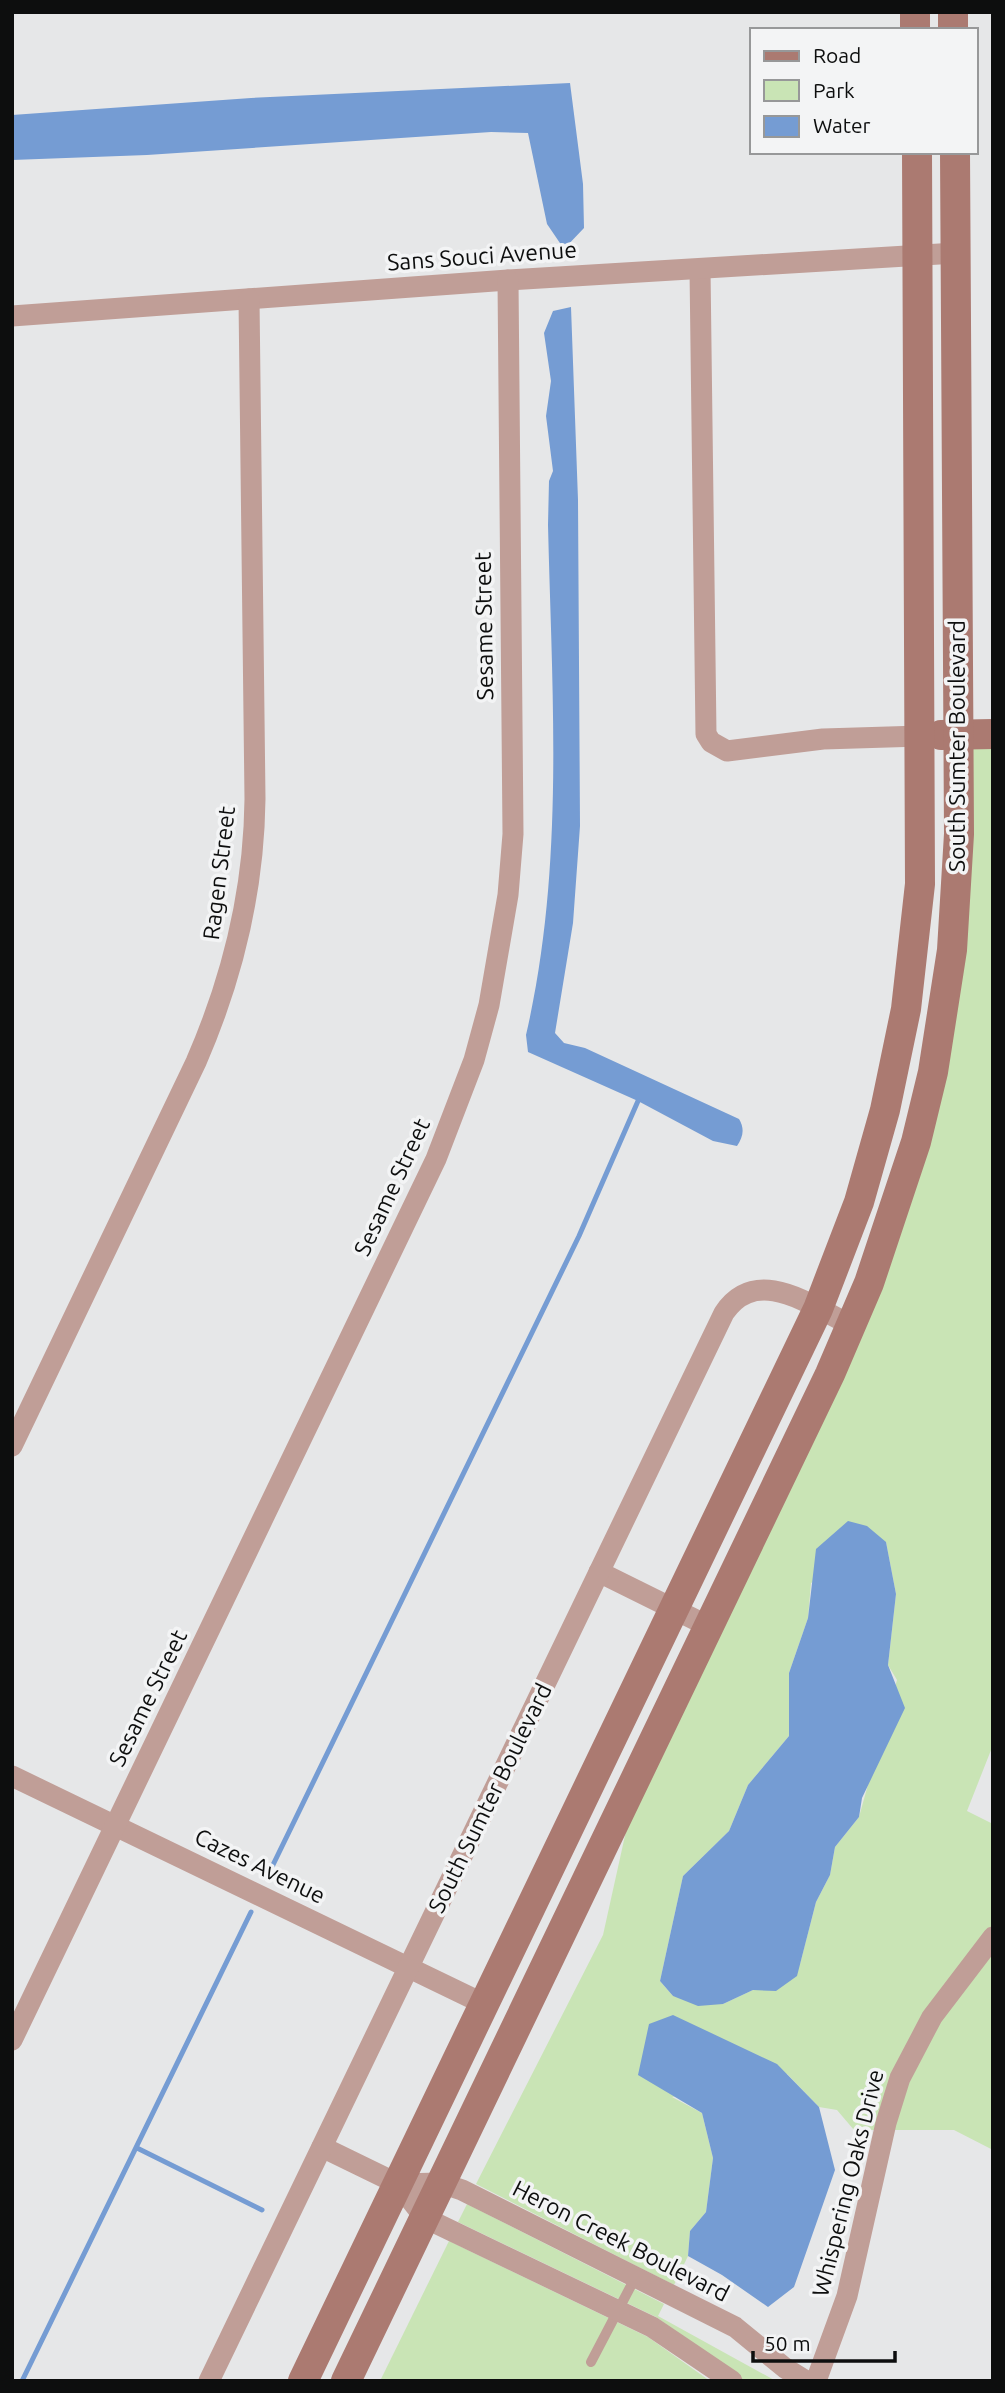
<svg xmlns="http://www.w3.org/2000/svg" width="1005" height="2393" font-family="Ubuntu,sans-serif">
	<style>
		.green { fill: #c9e4b5; fill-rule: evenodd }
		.water { fill: #759cd3 }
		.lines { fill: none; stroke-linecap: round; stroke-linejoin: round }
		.stream { stroke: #759cd3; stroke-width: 5 }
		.lane { stroke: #c09e97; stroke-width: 10 }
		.street { stroke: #c09e97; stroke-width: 21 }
		.secondary { stroke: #ab7a71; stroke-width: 30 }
		.labels { text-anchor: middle; stroke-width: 7; stroke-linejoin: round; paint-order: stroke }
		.street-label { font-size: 23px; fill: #0d0e0e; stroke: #f3f4f5 }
	</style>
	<rect width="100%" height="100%" fill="#e6e7e8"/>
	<g class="green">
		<path d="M968,745H993V1745L967,1811L993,1824V2150L954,2130H854L837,2110L819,2107L787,2074L672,2097L702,2113L713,2158L706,2212L690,2231L688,2256L674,2285L476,2184L603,1935L630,1813L902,1223ZM886,1542L896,1594L888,1665L897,1680L859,1817L835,1847L830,1875L816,1902L800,1964L763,1990H753L723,2004L673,1996L660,1981L683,1876L729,1831L748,1785L789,1736V1673L808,1618L811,1583Z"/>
		<path d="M467,2204L664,2304L658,2316L776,2381H723L730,2369L656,2317L458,2222Z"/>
		<path d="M449,2241L648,2337L710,2381H380Z"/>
	</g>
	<g class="water">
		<path d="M570,83L583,184L584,228L564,249L547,224L528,133L491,132L147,155L12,160V115L251,98Z"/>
		<path d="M571,307L578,500L580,826L573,923L555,1033L564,1043L585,1048L739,1119C745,1129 743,1137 737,1146L713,1141L638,1101L528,1052L526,1035C565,867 552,696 548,525L549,481L553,471L546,416L551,381L544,333L553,311Z"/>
		<path d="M848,1521L867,1526L886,1542L896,1594L888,1665L905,1708L862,1798L859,1817L835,1847L830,1875L816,1902L797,1976L776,1991L753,1990L723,2004L698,2006L673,1996L660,1981L683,1876L729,1831L748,1785L789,1736V1673L808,1618L816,1549Z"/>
		<path d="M673,2015L777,2064L819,2107L835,2170L794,2287L768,2307L722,2275L688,2256L690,2231L706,2212L713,2158L702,2113L638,2075L649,2024Z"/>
	</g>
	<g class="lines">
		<g class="stream">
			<path d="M270,1871L579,1236L638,1101"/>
			<path d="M137,2148L262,2210"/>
			<path d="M22,2381L251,1912"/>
		</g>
		<path class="lane" d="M591,2362L635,2278"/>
		<g class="street">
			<path d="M700,269L706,734L711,742L727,751L823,739L921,736"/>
			<path d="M12,316L508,280L956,253"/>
			<path d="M12,1446L196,1062C233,977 254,892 255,799L249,299"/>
			<path d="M599,1572L708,1626"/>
			<path d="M12,1776L484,2004"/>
			<path d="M12,2040L436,1159L474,1060L489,1005L508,895L513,834L508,280"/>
			<path d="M322,2147L398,2184L441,2183L462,2190L735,2327L785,2368L806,2381"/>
			<path d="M398,2184L425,2218L652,2327L732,2381"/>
			<path d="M209,2381L724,1313C757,1264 811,1306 851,1325"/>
			<path d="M816,2381L847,2296L886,2123L900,2078L932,2017L993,1937"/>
		</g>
		<g class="secondary">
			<path d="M915,12V30"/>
			<path d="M953,12V30"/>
			<path d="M941,735L993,734"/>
			<path d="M303,2381L818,1309L859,1202L885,1110L906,1009L920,884L917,152"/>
			<path d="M346,2381L830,1374L869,1283L916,1142L933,1072L952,950L959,834L955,152"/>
		</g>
	</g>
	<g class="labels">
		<g class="street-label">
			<text transform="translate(482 256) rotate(-4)" y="8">Sans Souci Avenue</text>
			<text transform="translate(484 626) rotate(-91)" y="8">Sesame Street</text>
			<text transform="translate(957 746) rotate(-90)" y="8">South Sumter Boulevard</text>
			<text transform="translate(219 873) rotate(-83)" y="8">Ragen Street</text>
			<text transform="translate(392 1187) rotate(-65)" y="8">Sesame Street</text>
			<text transform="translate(148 1698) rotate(-64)" y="8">Sesame Street</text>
			<text transform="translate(490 1798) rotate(-64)" y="8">South Sumter Boulevard</text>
			<text transform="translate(260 1866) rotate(26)" y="8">Cazes Avenue</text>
			<text transform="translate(848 2183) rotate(-76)" y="8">Whispering Oaks Drive</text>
			<text transform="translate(621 2241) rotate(27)" y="8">Heron Creek Boulevard</text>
		</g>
	</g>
	<rect width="1005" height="2393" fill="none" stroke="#0d0e0e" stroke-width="28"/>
	<rect x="750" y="28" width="228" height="126" fill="#f3f4f5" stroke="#979899" stroke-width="2"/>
	<rect x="764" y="51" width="35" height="10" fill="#ab7a71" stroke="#979899" stroke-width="2"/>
	<text x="813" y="63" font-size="21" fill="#0d0e0e">Road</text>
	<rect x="764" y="80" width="35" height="21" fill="#c9e4b5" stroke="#979899" stroke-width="2"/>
	<text x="813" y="98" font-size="21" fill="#0d0e0e">Park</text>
	<rect x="764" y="116" width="35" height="21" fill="#759cd3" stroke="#979899" stroke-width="2"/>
	<text x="813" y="133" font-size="21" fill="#0d0e0e">Water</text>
	<path d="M753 2351v10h142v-10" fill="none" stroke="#0d0e0e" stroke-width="3.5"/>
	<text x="764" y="2351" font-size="21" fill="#0d0e0e" stroke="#f3f4f5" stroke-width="5" paint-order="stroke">50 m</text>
</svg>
